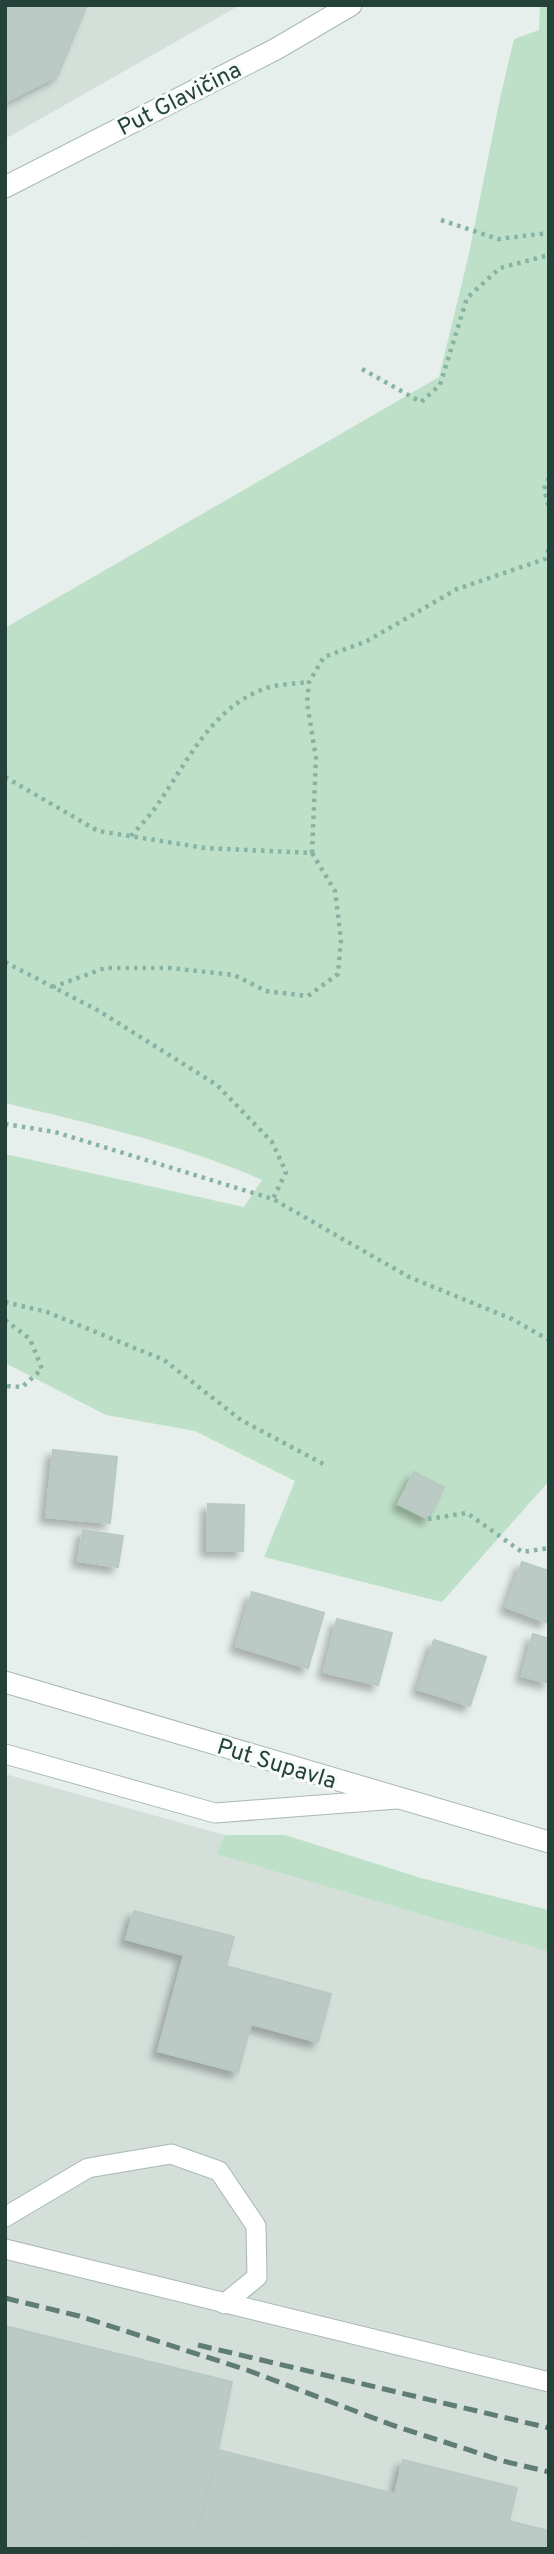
<svg xmlns="http://www.w3.org/2000/svg" width="554" height="2554" font-family="Overpass,sans-serif">
	<style>
		.built { fill: #d4dfda }
		.green { fill: #bfe0c8 }
		.building { fill: #bbcac4; stroke: #b8c9c2; stroke-width: 2; filter: url(#shadow) }
		.lines { fill: none; stroke-linecap: round; stroke-linejoin: round }
		.service-casing { stroke: #a8b8b2; stroke-width: 21 }
		.minor-casing { stroke: #a8b8b2; stroke-width: 23 }
		.path { stroke: #86b3a5; stroke-width: 4.5; stroke-dasharray: 3.5 5; stroke-linecap: butt }
		.service { stroke: #fff; stroke-width: 19 }
		.minor { stroke: #fff; stroke-width: 21 }
		.rail { stroke: #5f7d75; stroke-width: 5; stroke-dasharray: 14 7; stroke-linecap: butt }
		.labels { text-anchor: middle; stroke-width: 6; stroke-linejoin: round; paint-order: stroke }
		.street-label { font-size: 23px; fill: #24423a; stroke: #f7fbf9 }
	</style>
	<defs>
		<filter id="shadow"><feDropShadow dx="-6" dy="6" stdDeviation="3.5" flood-color="#0004"/></filter>
	</defs>
	<rect width="100%" height="100%" fill="#e6efeb"/>
	<g class="built">
		<path d="M5,5H240L5,139Z"/>
		<path d="M5,1774L225,1835L216,1854L549,1952V2549H5Z"/>
	</g>
	<g class="green">
		<path d="M540,5H549V1481L442,1602L264,1557L295,1481L195,1431L106,1415L5,1363V1154L244,1207L262,1180C181,1144 92,1124 5,1103V628L439,377L468,258L500,98L514,39L539,30Z"/>
		<path d="M225,1835H285L421,1878L549,1910V1952L216,1854Z"/>
	</g>
	<g class="building">
		<path d="M5,5H87L58,75L5,102Z"/>
		<path d="M53,1450L117,1457L110,1523L46,1517Z"/>
		<path d="M414,1472L444,1487L428,1519L398,1504Z"/>
		<path d="M208,1504L244,1505L243,1551L207,1550Z"/>
		<path d="M83,1530L123,1536L118,1567L78,1561Z"/>
		<path d="M522,1562L549,1571V1616L546,1622L506,1607Z"/>
		<path d="M252,1592L324,1613L308,1668L236,1646Z"/>
		<path d="M337,1619L392,1633L378,1685L324,1672Z"/>
		<path d="M533,1634L549,1639V1683L522,1676Z"/>
		<path d="M434,1640L486,1657L470,1706L418,1689Z"/>
		<path d="M134,1911L234,1937L226,1966L331,1994L318,2042L251,2024L238,2072L158,2051L184,1955L126,1939Z"/>
		<path d="M5,2326L232,2382L218,2450L193,2549H134L61,2532L57,2549H5Z"/>
		<path d="M218,2450L395,2494L403,2460L517,2488L509,2521L549,2531V2549H193Z"/>
		<path d="M61,2532L134,2549H57Z"/>
	</g>
	<g class="lines">
		<g class="service-casing">
			<g id="service">
				<path d="M5,1754L215,1813L397,1799"/>
				<path d="M5,2217L88,2168L171,2154L219,2171L256,2226L257,2277L224,2304"/>
				<path d="M5,2249L549,2382"/>
			</g>
		</g>
		<g class="minor-casing">
			<g id="minor">
				<path d="M5,187L276,49L351,5"/>
				<path d="M5,1682L549,1842"/>
			</g>
		</g>
		<g class="path">
			<path d="M441,220L498,239L549,233"/>
			<path d="M362,369L421,402L440,385L467,298L500,268L549,255"/>
			<path d="M549,478L544,489L549,508"/>
			<path d="M5,777L98,831L205,848L312,853L335,891L341,940L338,974L308,996L266,991L234,975L170,968H105L53,987"/>
			<path d="M131,836C139,827 148,818 155,808C186,765 209,711 261,690C275,684 293,684 308,682"/>
			<path d="M312,853L316,758L307,703L309,682L324,657L367,641L457,589L545,559L549,549"/>
			<path d="M5,962L99,1011L217,1085L272,1142L286,1172L273,1199"/>
			<path d="M5,1124L55,1132L273,1199L409,1277L512,1319L549,1340"/>
			<path d="M5,1302L47,1312L164,1360L241,1420L327,1466"/>
			<path d="M5,1320L30,1339L42,1369L22,1387L5,1386"/>
			<path d="M428,1519L467,1513L522,1552L549,1548"/>
		</g>
		<use href="#service" class="service"/>
		<use href="#minor" class="minor"/>
		<g class="rail">
			<path d="M5,2298L79,2316L247,2370L392,2425L503,2461L549,2472"/>
			<path d="M198,2345L549,2428"/>
		</g>
	</g>
	<g class="labels">
		<g class="street-label">
			<text transform="translate(179 98) rotate(-27)" y="8">Put Glavičina</text>
			<text transform="translate(277 1763) rotate(17)" y="8">Put Supavla</text>
		</g>
	</g>
	<rect width="554" height="2554" fill="none" stroke="#24423a" stroke-width="14"/>
</svg>
